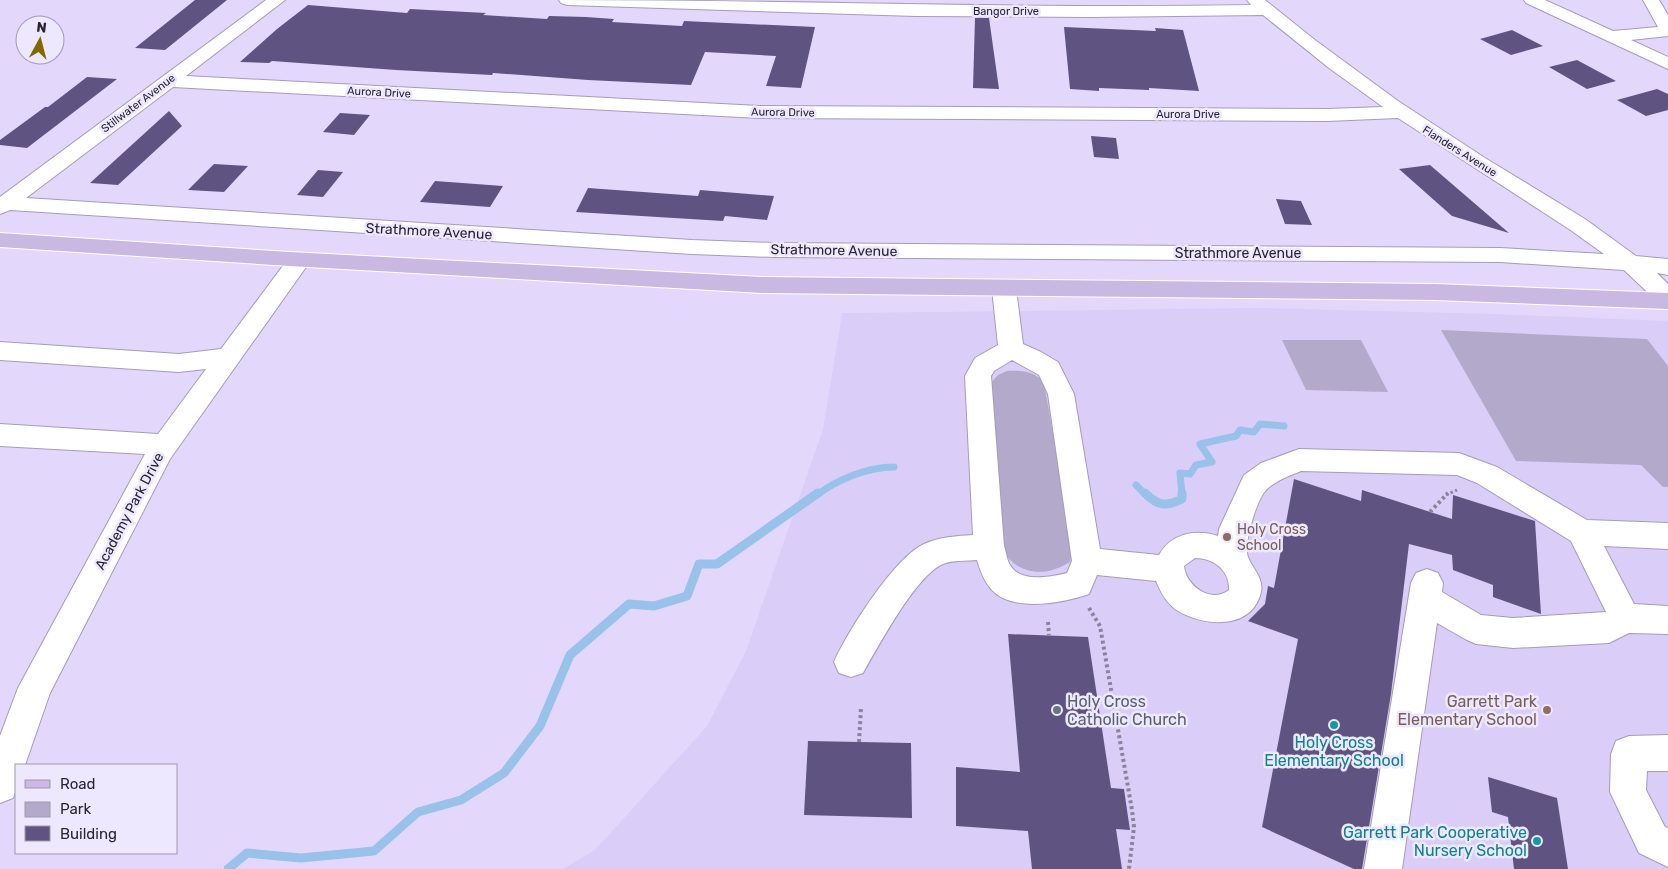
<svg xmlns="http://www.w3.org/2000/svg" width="1668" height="869" font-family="Rubik,sans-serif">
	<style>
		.built { fill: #dacdf8 }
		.green { fill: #b3a9cb }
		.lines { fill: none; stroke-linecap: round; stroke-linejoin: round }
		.stream-far1 { stroke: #98c2ea; stroke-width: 7 }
		.stream { stroke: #98c2ea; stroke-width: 9 }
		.building { fill: #5f5481 }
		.minor-casing { stroke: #a59bbd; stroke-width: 2 }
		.major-casing { stroke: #fff; stroke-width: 2 }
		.path-far1 { stroke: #8b839c; stroke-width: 3; stroke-dasharray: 2.5 2.5; stroke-linecap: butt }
		.path { stroke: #8b839c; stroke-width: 4; stroke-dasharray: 3 3; stroke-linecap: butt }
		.minor { fill: #fff; fill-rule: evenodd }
		.major { fill: #c9b8e2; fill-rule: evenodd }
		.education-dot { fill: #8d6e63; stroke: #eee8fe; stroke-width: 2 }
		.worship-dot { fill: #6b7280; stroke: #eee8fe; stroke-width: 2 }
		.culture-dot { fill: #0f9aa8; stroke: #eee8fe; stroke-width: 2 }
		.labels { text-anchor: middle; stroke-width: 5; stroke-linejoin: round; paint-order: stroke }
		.far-street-label { font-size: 11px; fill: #282431; stroke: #eee8fe }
		.street-label { font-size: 14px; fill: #282431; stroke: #eee8fe }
		.education-label { font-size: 14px; fill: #785e54; stroke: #eee8fe; text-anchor: start }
		.near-worship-label { font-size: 16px; fill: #5b616d; stroke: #eee8fe; text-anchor: start }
		.near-education-label { font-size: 16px; fill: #785e54; stroke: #eee8fe; text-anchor: end }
		.near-culture-label { font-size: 16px; fill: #0d838f; stroke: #eee8fe }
	</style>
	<rect width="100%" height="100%" fill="#e3d8fc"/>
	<path class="built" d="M1259,308L1495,314L1668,321V869H563L595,850L707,726L746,651L823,429L842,313Z"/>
	<g class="green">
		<path d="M1441,330L1647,339L1668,366V487H1663L1641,465L1516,461Z"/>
		<path d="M1282,340H1361L1388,392L1306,390Z"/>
		<path d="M1007,371C1021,370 1035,371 1044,383L1073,548L1070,562C1046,577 1019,576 1003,551L991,383L998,375Z"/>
	</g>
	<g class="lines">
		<g class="stream-far1">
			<path d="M1136,485L1146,495"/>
			<path d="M817,495C838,479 868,467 894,467"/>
			<path d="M1182,495L1180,473L1190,474L1196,465L1212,462L1200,444L1236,436L1240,430L1254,432L1260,424L1284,426"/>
		</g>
		<g class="stream">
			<path d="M1145,493C1158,506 1166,507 1182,499V493"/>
			<path d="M228,869L247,853L301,858L374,851L418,812L461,800L504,773L540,726L570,655L629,604L654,606L687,596L699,564H717L818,493"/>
		</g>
	</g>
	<g class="building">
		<path d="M195,0H227L165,50L135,48Z"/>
		<path d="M308,5L407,13L410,9L486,13L483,15L547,19L549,16L586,17L614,19L612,22L682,26L684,21L815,27L801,88L766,86L776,56L705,52L691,85L588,80L493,73L492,75L396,70L272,61L269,63L240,62L277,29Z"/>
		<path d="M975,18H989L999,89L973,88Z"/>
		<path d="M1064,27L1156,31L1155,28L1183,30L1199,91L1149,88V90L1099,88V91L1070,89Z"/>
		<path d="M1512,30L1543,46L1511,55L1480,39Z"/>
		<path d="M1577,60L1616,81L1587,89L1549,67Z"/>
		<path d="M87,77L117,79L27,148L0,145V140L45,107H48Z"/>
		<path d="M1657,89L1668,94V110L1646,116L1617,100Z"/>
		<path d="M169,111L182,126L118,185L90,183Z"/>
		<path d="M340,113L370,115L354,135L323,132Z"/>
		<path d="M1091,136L1116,138L1119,159L1094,157Z"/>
		<path d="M214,164L248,166L224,192L188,190Z"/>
		<path d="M1430,165L1509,233L1452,216L1399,169Z"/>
		<path d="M318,170L343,172L323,197L297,195Z"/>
		<path d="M435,181L503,186L490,207L420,202Z"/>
		<path d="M588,188L698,196L700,190L774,196L767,220L725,216L723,221L576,212Z"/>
		<path d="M1276,199L1301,201L1312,225L1285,224Z"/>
		<path d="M1294,479L1361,501L1362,490L1452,519L1453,495L1535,521L1541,614L1493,597V585L1453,570L1452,555L1409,544L1391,694L1362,869H1354L1262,827L1298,639L1248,621L1265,604L1268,586L1274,588Z"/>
		<path d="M1008,634L1088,637L1111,788L1124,789L1127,810L1130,830L1116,829L1122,869H1032L1028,831L956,826V767L1020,772Z"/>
		<path d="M808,741L911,743L912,818L804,815Z"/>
		<path d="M1488,777L1557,798L1568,869H1514L1508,817L1492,812Z"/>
	</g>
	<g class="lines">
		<g class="minor-casing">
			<g id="minor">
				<path d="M266,0H285L186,76L759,106L1327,109L1383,107L1329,68L1263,15L1091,17L916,16L567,5L561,3L559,0C790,0 1020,9 1251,5L1247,0H1265L1315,40L1398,101L1485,158L1585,219L1636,256L1668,259V275L1657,273L1668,284V306L1660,304L1624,270L1500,262L774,257L692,254L10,210L0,214V197ZM173,87L759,118L1327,121L1398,118L1569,229L1604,254L1500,248L774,243L692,240L26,198Z"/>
				<path d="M1524,0H1545L1613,31L1658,27L1643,0H1659L1668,15V36L1631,40L1668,57V69L1526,3Z"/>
				<path d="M299,253L307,255L311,260L170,459L50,693L25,765H16V790L13,798L0,803V736L18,688L145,454L0,446V424L158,434L206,369L179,372L0,360V342L179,354L221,349L291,255Z"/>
				<path d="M1004,281L1012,283L1016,289L1023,344L1041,352L1058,362L1074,394L1100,549L1159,555C1171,533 1196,529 1218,536L1219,529L1244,475L1261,463L1299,449L1459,453L1497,467L1587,520L1668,523V549L1604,546L1634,604L1668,606V634L1629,633L1609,643L1513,648L1476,644L1465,639L1437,623L1402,869H1364L1411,583L1416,573L1427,569L1438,573L1443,583L1442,592L1481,615L1513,618L1606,612L1571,541L1477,483L1457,475L1301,471C1289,476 1277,480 1267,489C1257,498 1243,544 1248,557C1252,568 1264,578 1261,592C1252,630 1205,627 1178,611C1167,604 1161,593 1156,581L1097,575L1089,594C1063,603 1012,613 991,589C984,581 980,570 977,560C967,561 952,560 943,564C916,575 878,647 863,673L851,677L839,673L834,662C848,631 894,558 924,544C939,537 957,536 973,535L965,376L975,358L998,345L992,289L996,283ZM1012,360L1039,375L1048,394L1072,561L1067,573C1051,577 1020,583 1010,565C1007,560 1006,552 1004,546L991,376L994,371ZM1195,558C1213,558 1230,570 1229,590C1211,604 1186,586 1184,566Z"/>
				<path d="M1668,735V771H1647L1646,790L1665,827L1668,828V867L1639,853L1610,792L1611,754L1616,741L1629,736Z"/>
			</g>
		</g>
		<g class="major-casing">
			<path id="major" d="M0,233L290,252L762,277L1435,284L1668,293V309L1435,300L762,293L290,266L0,247Z"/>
		</g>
		<path class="path-far1" d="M1446,495L1457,490"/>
		<g class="path">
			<path d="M1430,512L1448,493"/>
			<path d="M1089,608L1100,626L1132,810L1134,827L1129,869"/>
			<path d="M1048,622L1049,635"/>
			<path d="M859,742L861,708"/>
		</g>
		<use href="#minor" class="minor"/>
		<use href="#major" class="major"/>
	</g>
	<g class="education-dot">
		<circle cx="1227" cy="537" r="5"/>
		<circle cx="1547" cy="710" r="5"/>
	</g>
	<circle class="worship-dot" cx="1057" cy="710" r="5"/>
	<g class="culture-dot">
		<circle cx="1334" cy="725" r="5"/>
		<circle cx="1537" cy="841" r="5"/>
	</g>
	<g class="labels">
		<g class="far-street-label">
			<text x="1006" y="15">Bangor Drive</text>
			<text transform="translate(379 92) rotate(3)" y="4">Aurora Drive</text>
			<text transform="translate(138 103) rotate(-37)" y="4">Stillwater Avenue</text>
			<text transform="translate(783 112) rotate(1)" y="4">Aurora Drive</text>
			<text x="1188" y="118">Aurora Drive</text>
			<text transform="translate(1460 151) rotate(32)" y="4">Flanders Avenue</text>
		</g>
		<g class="street-label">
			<text transform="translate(429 231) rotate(3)" y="5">Strathmore Avenue</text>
			<text transform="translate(834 250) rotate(1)" y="5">Strathmore Avenue</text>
			<text x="1238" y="258">Strathmore Avenue</text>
			<text transform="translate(129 511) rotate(-62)" y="5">Academy Park Drive</text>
		</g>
		<g class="education-label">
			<text x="1237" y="534">Holy Cross<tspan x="1237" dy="16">School</tspan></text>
		</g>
		<g class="near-worship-label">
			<text x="1067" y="707">Holy Cross<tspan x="1067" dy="18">Catholic Church</tspan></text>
		</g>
		<g class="near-education-label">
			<text x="1537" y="707">Garrett Park<tspan x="1537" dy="18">Elementary School</tspan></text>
		</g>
		<g class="near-culture-label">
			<text x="1334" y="748">Holy Cross<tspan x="1334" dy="18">Elementary School</tspan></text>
			<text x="1527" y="838" text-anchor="end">Garrett Park Cooperative<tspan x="1527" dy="18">Nursery School</tspan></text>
		</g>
	</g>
	<rect x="15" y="764" width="162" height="90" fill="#eee8fe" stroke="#9f9aac"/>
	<rect x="25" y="780" width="25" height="8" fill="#c9b8e2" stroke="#9f9aac"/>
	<text x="60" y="789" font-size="15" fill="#282431">Road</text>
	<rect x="25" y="802" width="25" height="15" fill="#b3a9cb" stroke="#9f9aac"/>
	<text x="60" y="814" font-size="15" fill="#282431">Park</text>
	<rect x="25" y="826" width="25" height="15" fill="#5f5481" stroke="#9f9aac"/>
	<text x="60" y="839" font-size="15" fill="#282431">Building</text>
	<g transform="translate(40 40) rotate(7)"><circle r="24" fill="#eee8fe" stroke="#9f9aac"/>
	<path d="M0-4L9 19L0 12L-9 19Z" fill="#7f6900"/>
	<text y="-8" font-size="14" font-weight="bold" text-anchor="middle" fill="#282431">N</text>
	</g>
</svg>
